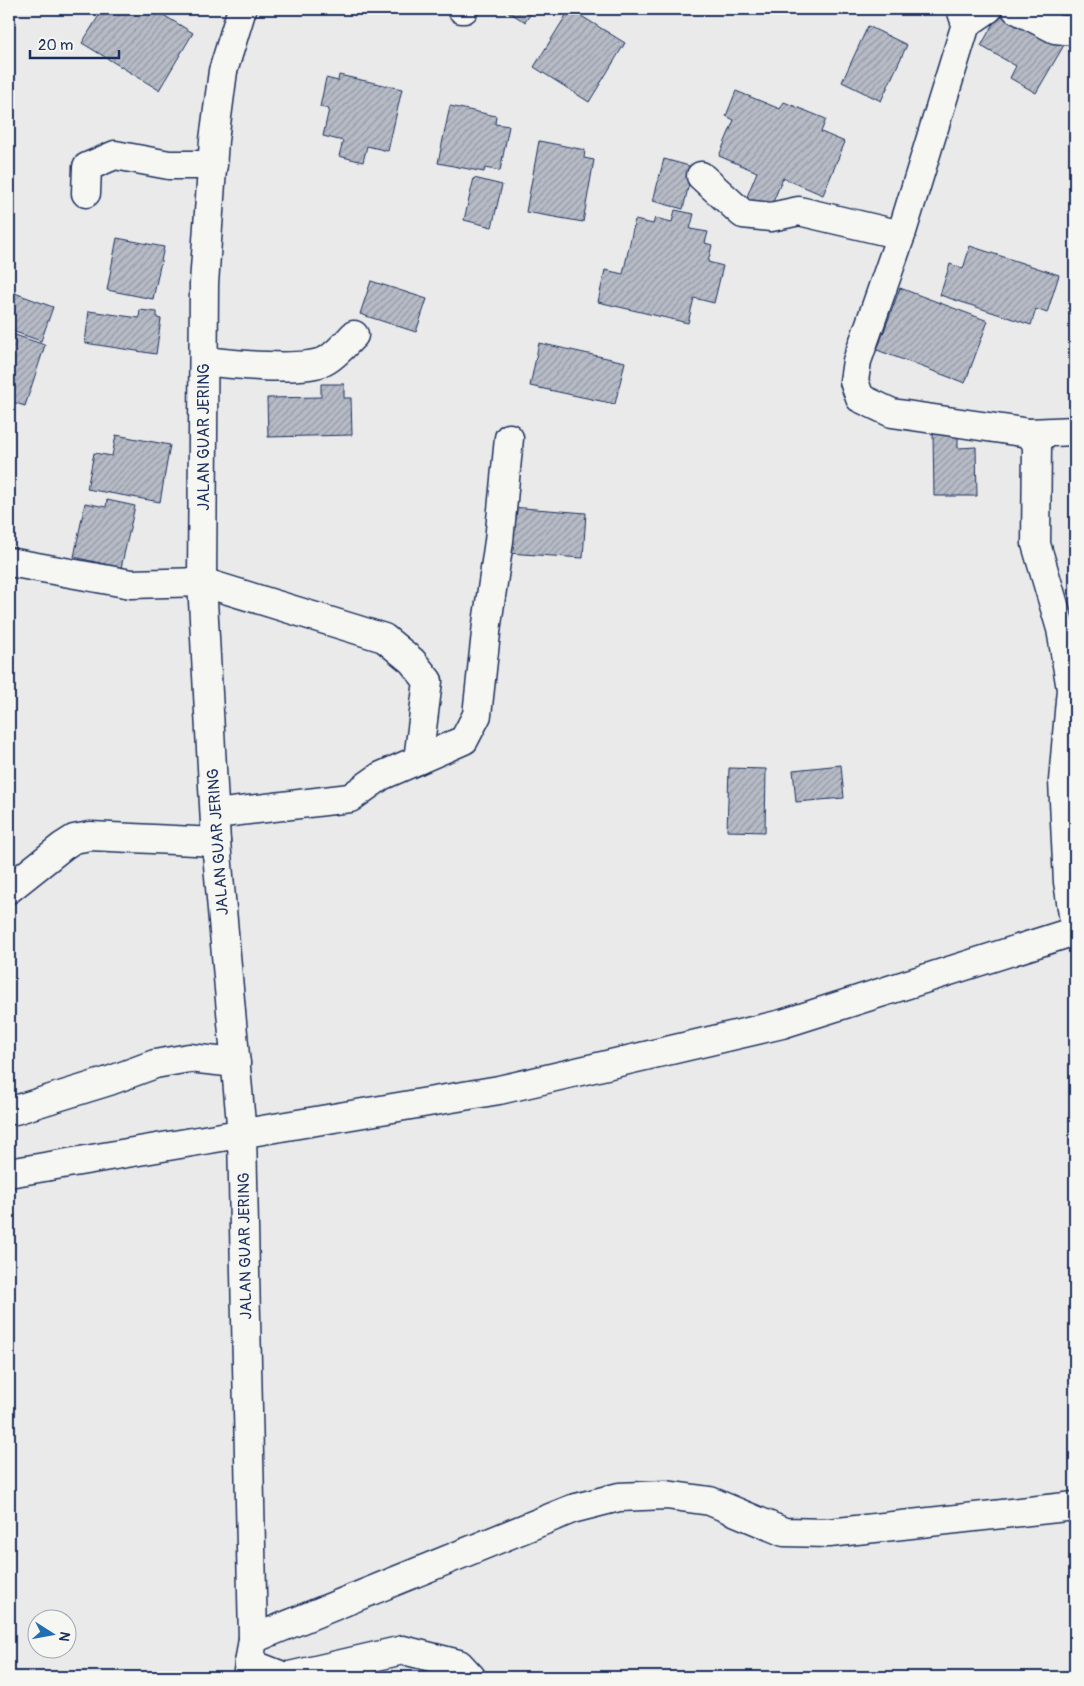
<svg xmlns="http://www.w3.org/2000/svg" width="1084" height="1686" font-family="Pangolin,sans-serif">
	<style>
		.building { fill: url(#building-hatch); stroke: #1b2f5e }
		.lines { fill: none; stroke-linecap: round; stroke-linejoin: round }
		.street-casing { stroke: #1b2f5e; stroke-width: 31 }
		.secondary-casing { stroke: #1b2f5e; stroke-width: 31 }
		.street { stroke: #f6f6f2; stroke-width: 28 }
		.secondary { stroke: #f6f6f2; stroke-width: 28 }
		.labels { text-anchor: middle; stroke-width: 4; stroke-linejoin: round; paint-order: stroke }
		.street-label { font-size: 16px; fill: #1b2f5e; stroke: #f6f6f2 }
	</style>
	<defs>
		<pattern id="building-hatch" width="6" height="6" patternUnits="userSpaceOnUse" patternTransform="scale(1.25)"><rect width="6" height="6" fill="#b6bbc6"/><path d="M-1 1l2-2M0 6l6-6M5 7l2-2" fill="none" stroke="#9398a4"/></pattern>
	</defs>
	<rect width="100%" height="100%" fill="#e9eae9"/>
	<filter id="ink" filterUnits="userSpaceOnUse"><feTurbulence type="fractalNoise" baseFrequency=".02" numOctaves="2"/><feDisplacementMap in="SourceGraphic" scale="10" xChannelSelector="R" yChannelSelector="G"/><feConvolveMatrix kernelMatrix="1 2 1 2 8 2 1 2 1" color-interpolation-filters="sRGB"/></filter>
	<g filter="url(#ink)">
		<g class="building">
			<path d="M103,9H163L167,12L165,16L193,33L159,90L82,43Z"/>
			<path d="M504,9H534L525,22Z"/>
			<path d="M570,9L625,43L589,102L534,67Z"/>
			<path d="M1001,9L1064,45L1036,93L1010,78L1016,66L981,46Z"/>
			<path d="M868,26L907,45L881,101L842,82Z"/>
			<path d="M339,75L402,89L388,151L367,146L363,162L339,156L343,141L323,136L329,109L320,107L326,78L338,81Z"/>
			<path d="M1075,76V90L1070,87Z"/>
			<path d="M736,91L780,109L784,102L826,119L821,132L845,142L823,195L783,178L770,209L746,199L757,172L719,156L734,120L726,116Z"/>
			<path d="M450,106L496,116L495,124L509,126L500,171L485,168L484,172L438,163Z"/>
			<path d="M539,141L585,150L584,158L594,160L583,222L526,212Z"/>
			<path d="M664,159L693,167L683,209L653,201Z"/>
			<path d="M474,178L502,185L492,227L464,220Z"/>
			<path d="M675,210L694,214L690,229L708,232L705,243L712,245L708,262L723,266L714,303L694,298L688,323L598,302L605,270L623,274L635,220L653,224L655,218L672,222Z"/>
			<path d="M117,238L164,247L153,299L107,290Z"/>
			<path d="M970,246L1059,275L1047,313L1036,309L1031,325L940,295L950,264L963,269Z"/>
			<path d="M371,281L427,299L416,332L360,314Z"/>
			<path d="M900,288L988,321L965,383L877,350Z"/>
			<path d="M9,291L53,307L41,341L9,330Z"/>
			<path d="M140,310L157,312V318L161,319L156,354L85,343L89,311L139,318Z"/>
			<path d="M9,333L45,345L25,406L9,401Z"/>
			<path d="M539,343L625,362L615,404L530,386Z"/>
			<path d="M321,384H344V398H351L352,435L268,437L267,398L321,397Z"/>
			<path d="M933,434H958V448L976,447L977,496H934Z"/>
			<path d="M116,435L170,445L160,502L87,489L94,453L112,456Z"/>
			<path d="M107,500L135,506L121,568L74,557L85,503L106,507Z"/>
			<path d="M511,507L586,513L583,558L507,553Z"/>
			<path d="M841,765L844,798L796,802L793,770Z"/>
			<path d="M729,768L766,769L765,832L727,831Z"/>
		</g>
		<g class="lines">
			<g class="street-casing">
				<g id="street">
					<path d="M462,9H464"/>
					<path d="M961,9L966,24L901,235L857,361L854,381L860,398L892,413L1029,433L1075,431"/>
					<path d="M1016,9L1055,29L1075,31"/>
					<path d="M966,24L988,9"/>
					<path d="M701,176L743,214L771,217L799,211L901,235"/>
					<path d="M86,193L87,167L115,155L169,165H213"/>
					<path d="M204,361C232,364 299,372 325,361C335,356 346,343 354,335"/>
					<path d="M1029,433L1037,444L1036,544L1061,629L1071,689L1063,781L1068,882L1075,928"/>
					<path d="M9,562L131,584L202,582L384,638L412,661L428,681L418,760"/>
					<path d="M215,814L350,798L381,776L464,740L477,715L487,624L499,541L509,438"/>
					<path d="M9,889L63,846L74,839L90,836L216,842"/>
					<path d="M15,1110L109,1081L155,1064L189,1058L236,1063"/>
					<path d="M9,1173L499,1090L782,1024L1075,931"/>
					<path d="M253,1639L572,1509L619,1497L666,1495L710,1501L784,1532L829,1533L1075,1506"/>
					<path d="M249,1663L285,1677L403,1650L459,1664L471,1677"/>
				</g>
			</g>
			<g class="secondary-casing">
				<path id="secondary" d="M242,9L223,71L214,140L204,284L202,582L216,842L242,1135L253,1639L247,1677"/>
			</g>
			<use href="#street" class="street"/>
			<use href="#secondary" class="secondary"/>
		</g>
	</g>
	<g class="labels">
		<g class="street-label">
			<text transform="translate(203 437) rotate(-90)" y="6">JALAN GUAR JERING</text>
			<text transform="translate(217 842) rotate(-94)" y="6">JALAN GUAR JERING</text>
			<text transform="translate(244 1246) rotate(-91)" y="6">JALAN GUAR JERING</text>
		</g>
	</g>
	<rect width="1084" height="1686" fill="none" stroke="#f6f6f2" stroke-width="30"/>
	<rect x="15" y="15" width="1054" height="1656" fill="none" stroke="#1b2f5e" stroke-width="2" filter="url(#ink)"/>
	<g transform="translate(52 1634) rotate(101)"><circle r="24" fill="#f6f6f2" stroke="#9ea6b7"/>
	<path d="M0-4L9 19L0 12L-9 19Z" fill="#1f6fb2"/>
	<text y="-8" font-size="14" font-weight="bold" text-anchor="middle" fill="#1b2f5e">N</text>
	</g>
	<path d="M30 50v8h89v-8" fill="none" stroke="#1b2f5e" stroke-width="2.5"/>
	<text x="38" y="50" font-size="15" fill="#1b2f5e" stroke="#f6f6f2" stroke-width="4" paint-order="stroke">20 m</text>
</svg>
